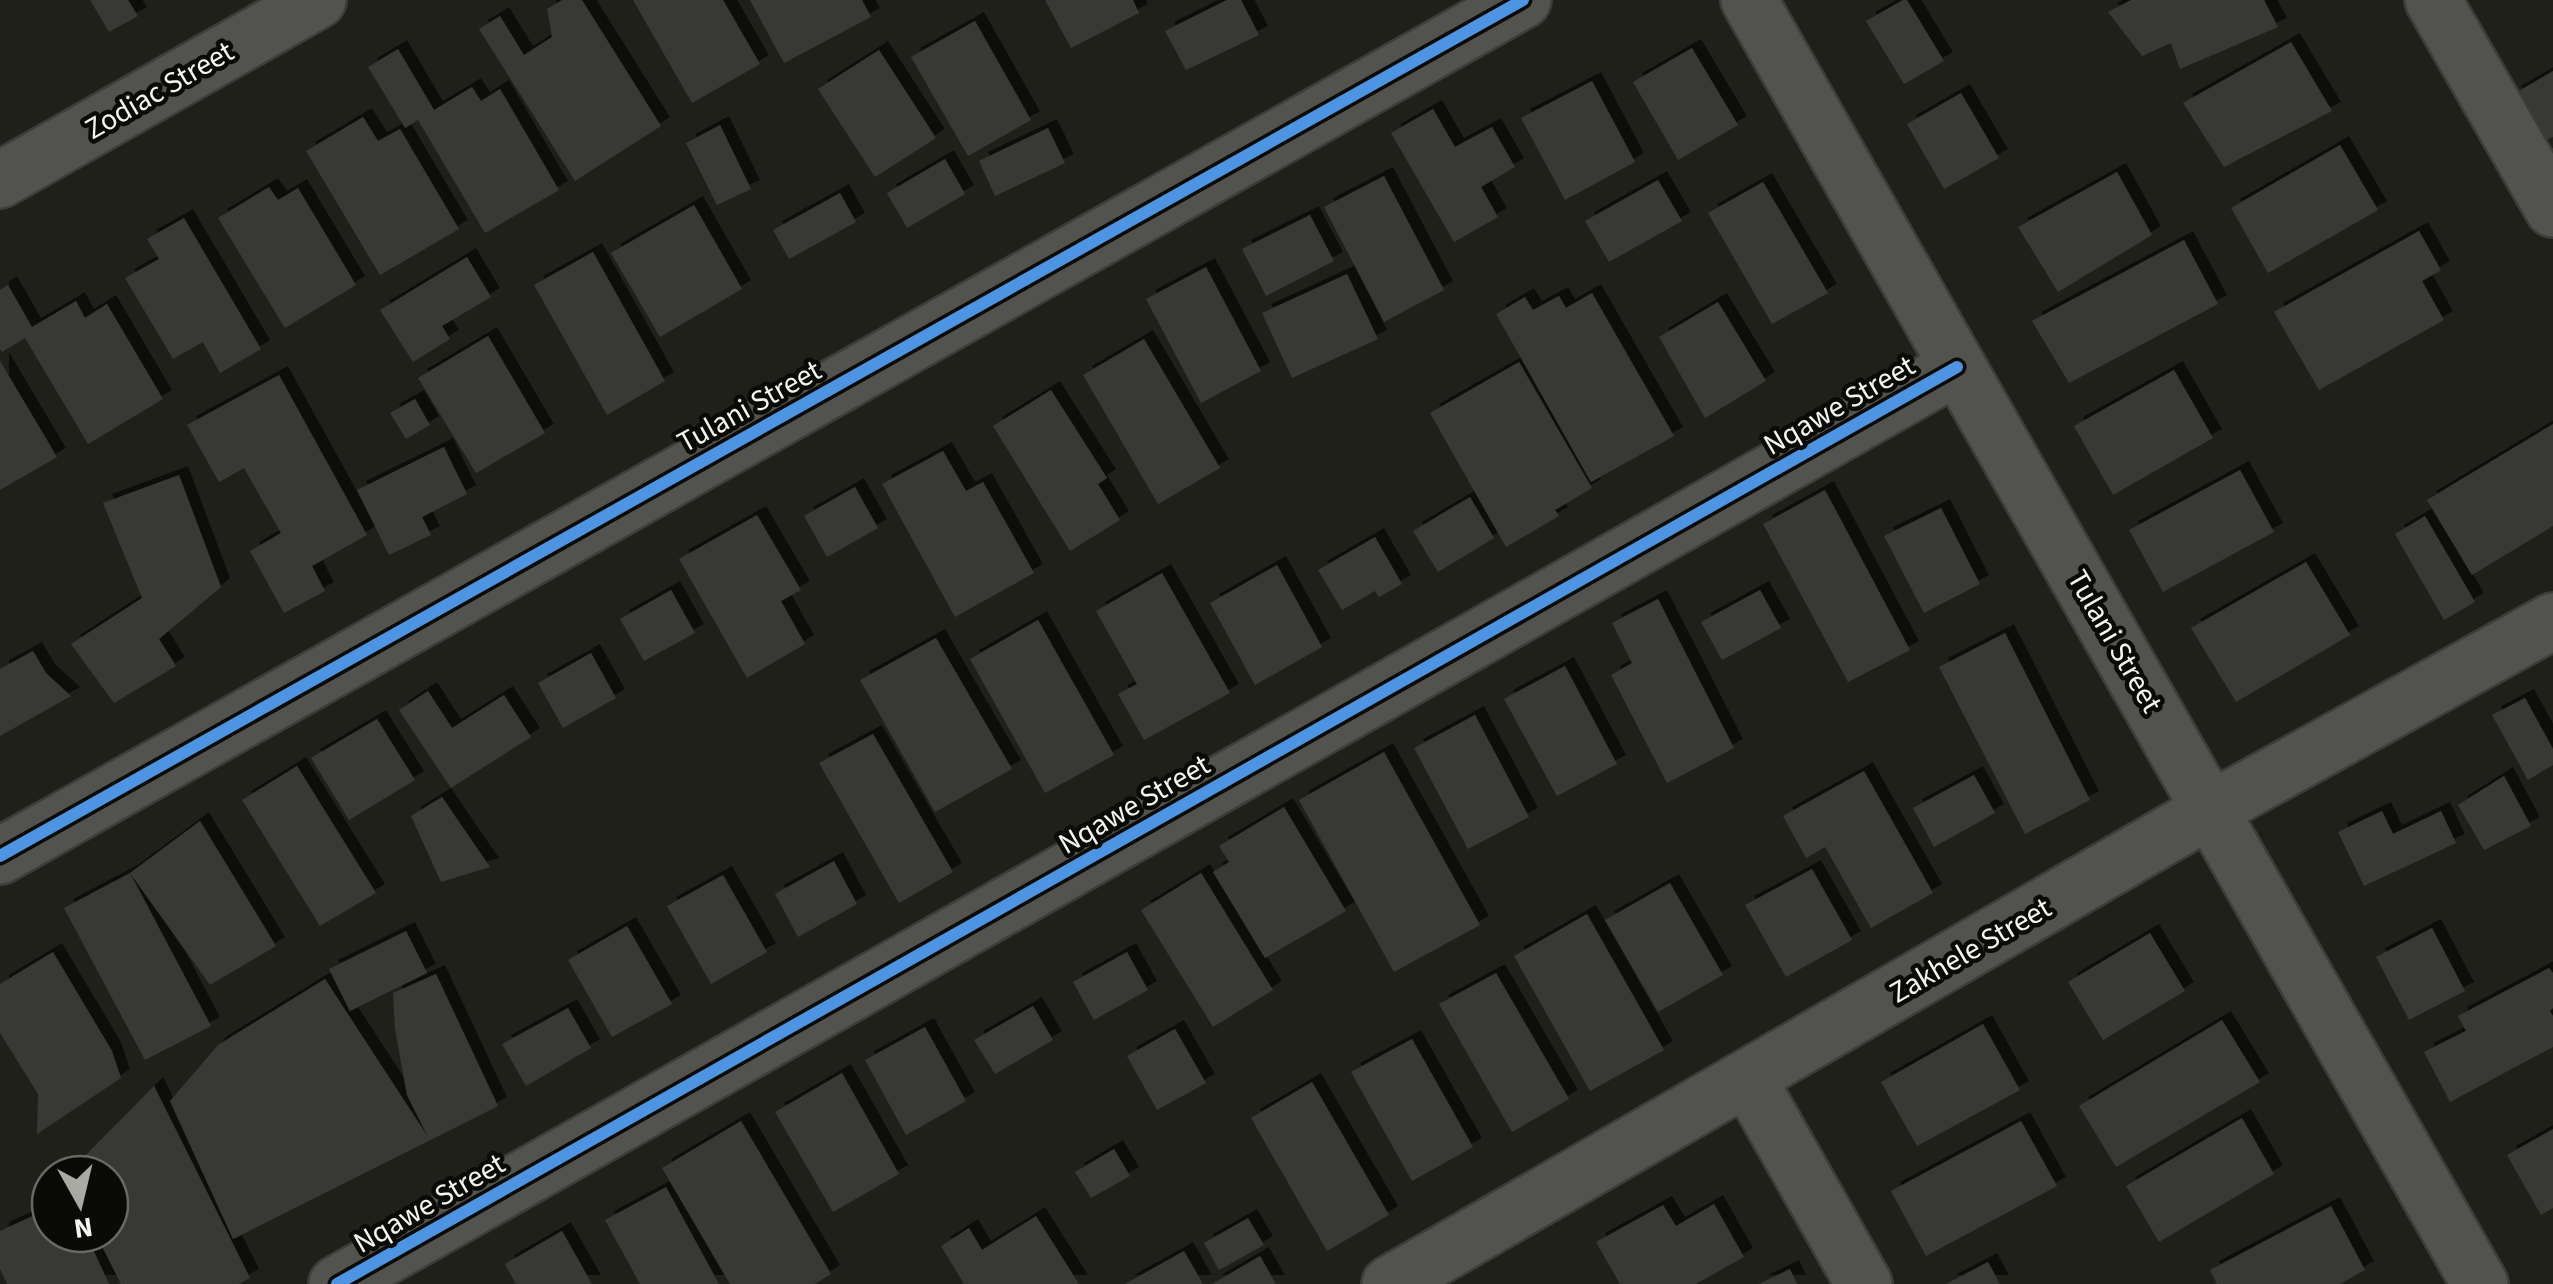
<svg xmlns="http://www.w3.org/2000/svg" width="2553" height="1284" font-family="'Source Sans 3',sans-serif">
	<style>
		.building { fill: #383934; filter: url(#shadow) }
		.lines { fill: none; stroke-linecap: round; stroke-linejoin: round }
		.minor-casing { stroke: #3c3c38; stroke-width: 60 }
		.minor { stroke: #52524f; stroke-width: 55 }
		.cycleway-casing { stroke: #0a0b07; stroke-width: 19 }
		.cycleway { stroke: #4d94e3; stroke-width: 12 }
		.labels { text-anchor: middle; stroke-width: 9; stroke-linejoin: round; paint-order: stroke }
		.street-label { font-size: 30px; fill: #f4f5ee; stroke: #0a0b07 }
	</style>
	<defs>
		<filter id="shadow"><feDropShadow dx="9" dy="-9" stdDeviation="0" flood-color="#0009"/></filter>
	</defs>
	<rect width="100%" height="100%" fill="#20201b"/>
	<g class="building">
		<path d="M90,0H128L138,16L109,32Z"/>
		<path d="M562,0H582L661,126L575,181L479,29L500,16L524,55L552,37L547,9Z"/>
		<path d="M633,0H723L760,64L692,103Z"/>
		<path d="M750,0H862L871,17L784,63Z"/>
		<path d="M1045,0H1133L1139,13L1071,48Z"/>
		<path d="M1227,0H1241L1259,35L1186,70L1165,31Z"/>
		<path d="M1903,0H1907L1944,61L1904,84L1866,21Z"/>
		<path d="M2131,0H2264L2278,27L2180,69L2171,43L2142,56L2108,12Z"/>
		<path d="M975,21L1031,120L968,156L911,57Z"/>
		<path d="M2291,42L2332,111L2224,167L2183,103Z"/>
		<path d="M1692,48L1738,125L1678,160L1633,82Z"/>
		<path d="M398,49L434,110L472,87L481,101L500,89L559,190L485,233L418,120L405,128L368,67Z"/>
		<path d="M879,50L936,138L875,177L818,89Z"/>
		<path d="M2553,71V137L2541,142L2512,95Z"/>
		<path d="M1592,81L1635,162L1565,200L1521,118Z"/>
		<path d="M1961,93L1999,158L1944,189L1907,124Z"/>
		<path d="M1433,109L1455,147L1492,127L1515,167L1481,187L1498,217L1454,242L1391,133Z"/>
		<path d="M363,117L378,141L400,129L459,229L380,275L306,151Z"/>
		<path d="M720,125L751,189L717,205L686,143Z"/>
		<path d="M1048,128L1065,163L995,196L979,161Z"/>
		<path d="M2340,145L2378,210L2268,273L2231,208Z"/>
		<path d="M945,159L965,194L907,228L887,193Z"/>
		<path d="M2117,172L2152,235L2058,292L2018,227Z"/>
		<path d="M1384,176L1444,290L1384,322L1324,207Z"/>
		<path d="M1658,180L1682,221L1609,262L1585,221Z"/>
		<path d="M1763,182L1828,293L1772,324L1708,213Z"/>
		<path d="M269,187L278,200L298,188L356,285L285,328L218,218Z"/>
		<path d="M840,193L856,222L789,259L773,230Z"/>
		<path d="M694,205L742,289L660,337L611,253Z"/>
		<path d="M1310,215L1334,261L1266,296L1242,249Z"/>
		<path d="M184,218L261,349L220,373L203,342L173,359L125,278L159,259L147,239Z"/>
		<path d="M2419,231L2441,270L2422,281L2444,320L2319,390L2274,312Z"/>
		<path d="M2184,240L2218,304L2069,383L2032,321Z"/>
		<path d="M593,252L665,381L607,415L534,285Z"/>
		<path d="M467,257L491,297L442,326L450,339L413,362L380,310Z"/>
		<path d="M1206,267L1261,371L1201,403L1146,299Z"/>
		<path d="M1347,274L1378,339L1292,378L1262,313Z"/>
		<path d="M8,285L32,327L76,301L85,318L107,304L163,399L88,444L25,338L2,352L0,349V290Z"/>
		<path d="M1592,293L1674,436L1591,482L1496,314L1525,297L1533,310L1559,296L1566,308Z"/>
		<path d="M1718,302L1766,381L1705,418L1659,337Z"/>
		<path d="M488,336L545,433L476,473L418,378Z"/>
		<path d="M1144,339L1220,468L1158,504L1083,375Z"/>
		<path d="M0,361L57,457L0,490Z"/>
		<path d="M1519,362L1592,488L1555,510L1559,516L1506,547L1430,413Z"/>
		<path d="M2174,370L2213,438L2113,495L2074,426Z"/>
		<path d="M279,375L367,535L312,566L325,591L284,613L250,551L281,533L244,468L219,482L187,425Z"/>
		<path d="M1051,390L1107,478L1098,484L1120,520L1070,551L993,426Z"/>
		<path d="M415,399L430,425L406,439L390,413Z"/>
		<path d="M2553,424V526L2472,575L2427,500Z"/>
		<path d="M444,447L467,494L422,517L431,535L389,555L357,490Z"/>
		<path d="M943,451L966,491L983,482L1034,573L955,617L882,484Z"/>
		<path d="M2240,470L2274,532L2163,592L2129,530Z"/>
		<path d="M179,475L221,587L159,639L176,666L114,703L71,644L142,598L103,503Z"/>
		<path d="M855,487L878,528L827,557L804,516Z"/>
		<path d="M1825,490L1910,650L1848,682L1763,524Z"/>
		<path d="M1470,497L1494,538L1438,572L1413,531Z"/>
		<path d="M1941,508L1980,584L1924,613L1884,536Z"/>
		<path d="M757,515L801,590L781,601L805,644L747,678L679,559Z"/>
		<path d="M2425,516L2475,602L2444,620L2395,534Z"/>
		<path d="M1375,537L1402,584L1379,597L1375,591L1342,610L1318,570Z"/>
		<path d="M2306,562L2350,635L2236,702L2191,628Z"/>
		<path d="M1277,565L1322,647L1255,685L1210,603Z"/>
		<path d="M1162,573L1230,693L1144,740L1118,694L1137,684L1096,611Z"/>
		<path d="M671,590L695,633L644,661L620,619Z"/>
		<path d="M1760,590L1781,628L1722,660L1701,622Z"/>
		<path d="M1658,599L1734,748L1667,783L1611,675L1632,663L1612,623Z"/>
		<path d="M1038,620L1114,755L1045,793L970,659Z"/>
		<path d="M2005,633L2090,800L2025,834L1939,667Z"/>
		<path d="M936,638L1012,769L935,812L860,680Z"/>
		<path d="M33,651L46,673L71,696L0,736V669Z"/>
		<path d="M591,653L616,698L563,728L538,683Z"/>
		<path d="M1565,666L1617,764L1557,796L1504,699Z"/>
		<path d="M428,691L452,728L504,695L531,737L451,788L399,710Z"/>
		<path d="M2525,698L2553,749V765L2528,780L2492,715Z"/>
		<path d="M1475,715L1529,817L1468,849L1414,748Z"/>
		<path d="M377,719L415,780L349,820L311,758Z"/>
		<path d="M873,734L953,872L899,903L819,763Z"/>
		<path d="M1384,752L1480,925L1394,972L1299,800Z"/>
		<path d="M297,766L376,893L320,926L242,800Z"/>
		<path d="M1864,771L1933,893L1871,928L1825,847L1806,858L1783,816Z"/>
		<path d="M1974,775L1995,813L1934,847L1913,808Z"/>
		<path d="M2504,776L2531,826L2484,850L2458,805Z"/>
		<path d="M442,797L490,867L441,882L411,816Z"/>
		<path d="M1284,807L1346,911L1265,958L1213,872L1229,862L1219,846Z"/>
		<path d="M2382,811L2393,834L2441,811L2456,843L2364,886L2338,832Z"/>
		<path d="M200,821L276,946L210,985L130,873Z"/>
		<path d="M834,861L857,904L798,937L775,894Z"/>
		<path d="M1812,869L1852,940L1786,977L1745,905Z"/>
		<path d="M130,873L211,1026L145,1060L64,908Z"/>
		<path d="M1201,873L1273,990L1213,1027L1141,910Z"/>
		<path d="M723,875L767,952L711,984L667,906Z"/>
		<path d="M1670,883L1723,975L1658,1012L1605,920Z"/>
		<path d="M1587,914L1664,1050L1590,1091L1514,956Z"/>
		<path d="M627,926L672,1004L612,1037L568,960Z"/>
		<path d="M2432,928L2465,991L2409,1020L2376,957Z"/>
		<path d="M406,931L427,973L350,1011L329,969Z"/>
		<path d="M2150,933L2185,991L2103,1040L2068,982Z"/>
		<path d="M53,952L112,1051L121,1078L37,1134L38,1094L0,1033V984Z"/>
		<path d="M1127,952L1148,990L1094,1020L1073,982Z"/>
		<path d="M2549,968L2553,973V1008L2550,1011L2553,1016V1047L2450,1102L2424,1052L2466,1031L2458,1016Z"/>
		<path d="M1496,973L1569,1099L1512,1132L1439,1004Z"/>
		<path d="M436,974L498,1106L233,1239L170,1101L218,1045L325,979L428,1137L407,1095L395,1029L393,993Z"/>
		<path d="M1033,1006L1053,1040L995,1074L974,1040Z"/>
		<path d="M568,1008L591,1048L526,1086L502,1044Z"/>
		<path d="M2222,1020L2260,1082L2116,1167L2079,1106Z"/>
		<path d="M1983,1024L2020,1090L1917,1146L1881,1082Z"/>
		<path d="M925,1027L966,1101L906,1135L865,1060Z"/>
		<path d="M1175,1029L1206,1083L1157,1110L1127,1056Z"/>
		<path d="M1412,1039L1473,1147L1412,1181L1351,1072Z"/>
		<path d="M842,1073L899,1174L833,1212L775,1112Z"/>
		<path d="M1312,1082L1389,1215L1327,1251L1251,1118Z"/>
		<path d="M154,1086L250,1278L239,1284H121L96,1234H110V1174H67Z"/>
		<path d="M2242,1118L2274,1174L2159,1242L2126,1186Z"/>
		<path d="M741,1121L831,1274L815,1284H730L662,1168Z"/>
		<path d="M2021,1121L2057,1186L1926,1256L1891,1191Z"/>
		<path d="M2553,1129V1208L2541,1215L2507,1155Z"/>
		<path d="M1114,1149L1130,1176L1091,1198L1075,1172Z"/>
		<path d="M666,1187L719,1284H640L605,1220Z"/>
		<path d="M1714,1204L1744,1257L1696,1284H1620L1596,1242L1663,1205L1676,1226Z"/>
		<path d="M2331,1206L2365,1270L2340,1284H2217L2210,1270Z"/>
		<path d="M50,1208V1234H86L109,1284H7L0,1269V1231Z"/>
		<path d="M1036,1216L1079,1284H964L941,1246L969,1228L982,1250Z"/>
		<path d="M1248,1218L1264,1245L1219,1270L1204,1243Z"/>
		<path d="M562,1231L592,1284H516L505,1264Z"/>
		<path d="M1184,1251L1203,1284H1125Z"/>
		<path d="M1260,1256L1276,1284H1212Z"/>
		<path d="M1988,1262L2000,1284H1946Z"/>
		<path d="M1790,1269L1797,1284H1759Z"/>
	</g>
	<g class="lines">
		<g class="minor-casing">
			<g id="minor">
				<path d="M1749,0C1991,429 2238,855 2480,1284"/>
				<path d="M2433,0L2553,209"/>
				<path d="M0,180L318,0"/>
				<path d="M0,856L1523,0"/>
				<path d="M1748,1079L1864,1284"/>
				<path d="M337,1284L1957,367"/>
				<path d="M1390,1284L2212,809L2553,621"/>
			</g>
		</g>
		<use href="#minor" class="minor"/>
		<g class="cycleway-casing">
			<g id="cycleway">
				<path d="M0,856L1523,0"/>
				<path d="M337,1284L1957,367"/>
			</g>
		</g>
		<use href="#cycleway" class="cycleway"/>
	</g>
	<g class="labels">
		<g class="street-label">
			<text transform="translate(159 90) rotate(-30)" y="10">Zodiac Street</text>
			<text transform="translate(1839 405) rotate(-30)" y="10">Nqawe Street</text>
			<text transform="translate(749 406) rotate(-29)" y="10">Tulani Street</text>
			<text transform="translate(2115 641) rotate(60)" y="10">Tulani Street</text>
			<text transform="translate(1134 804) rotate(-30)" y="10">Nqawe Street</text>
			<text transform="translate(1970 950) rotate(-30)" y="10">Zakhele Street</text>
			<text transform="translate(429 1203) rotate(-30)" y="10">Nqawe Street</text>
		</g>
	</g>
	<g transform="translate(80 1204) rotate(172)"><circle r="48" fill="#0a0b07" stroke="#686963" stroke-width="2.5"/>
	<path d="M0-8L18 38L0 25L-18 38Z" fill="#aaaaa4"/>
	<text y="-15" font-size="28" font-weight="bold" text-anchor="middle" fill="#f4f5ee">N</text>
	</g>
</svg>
